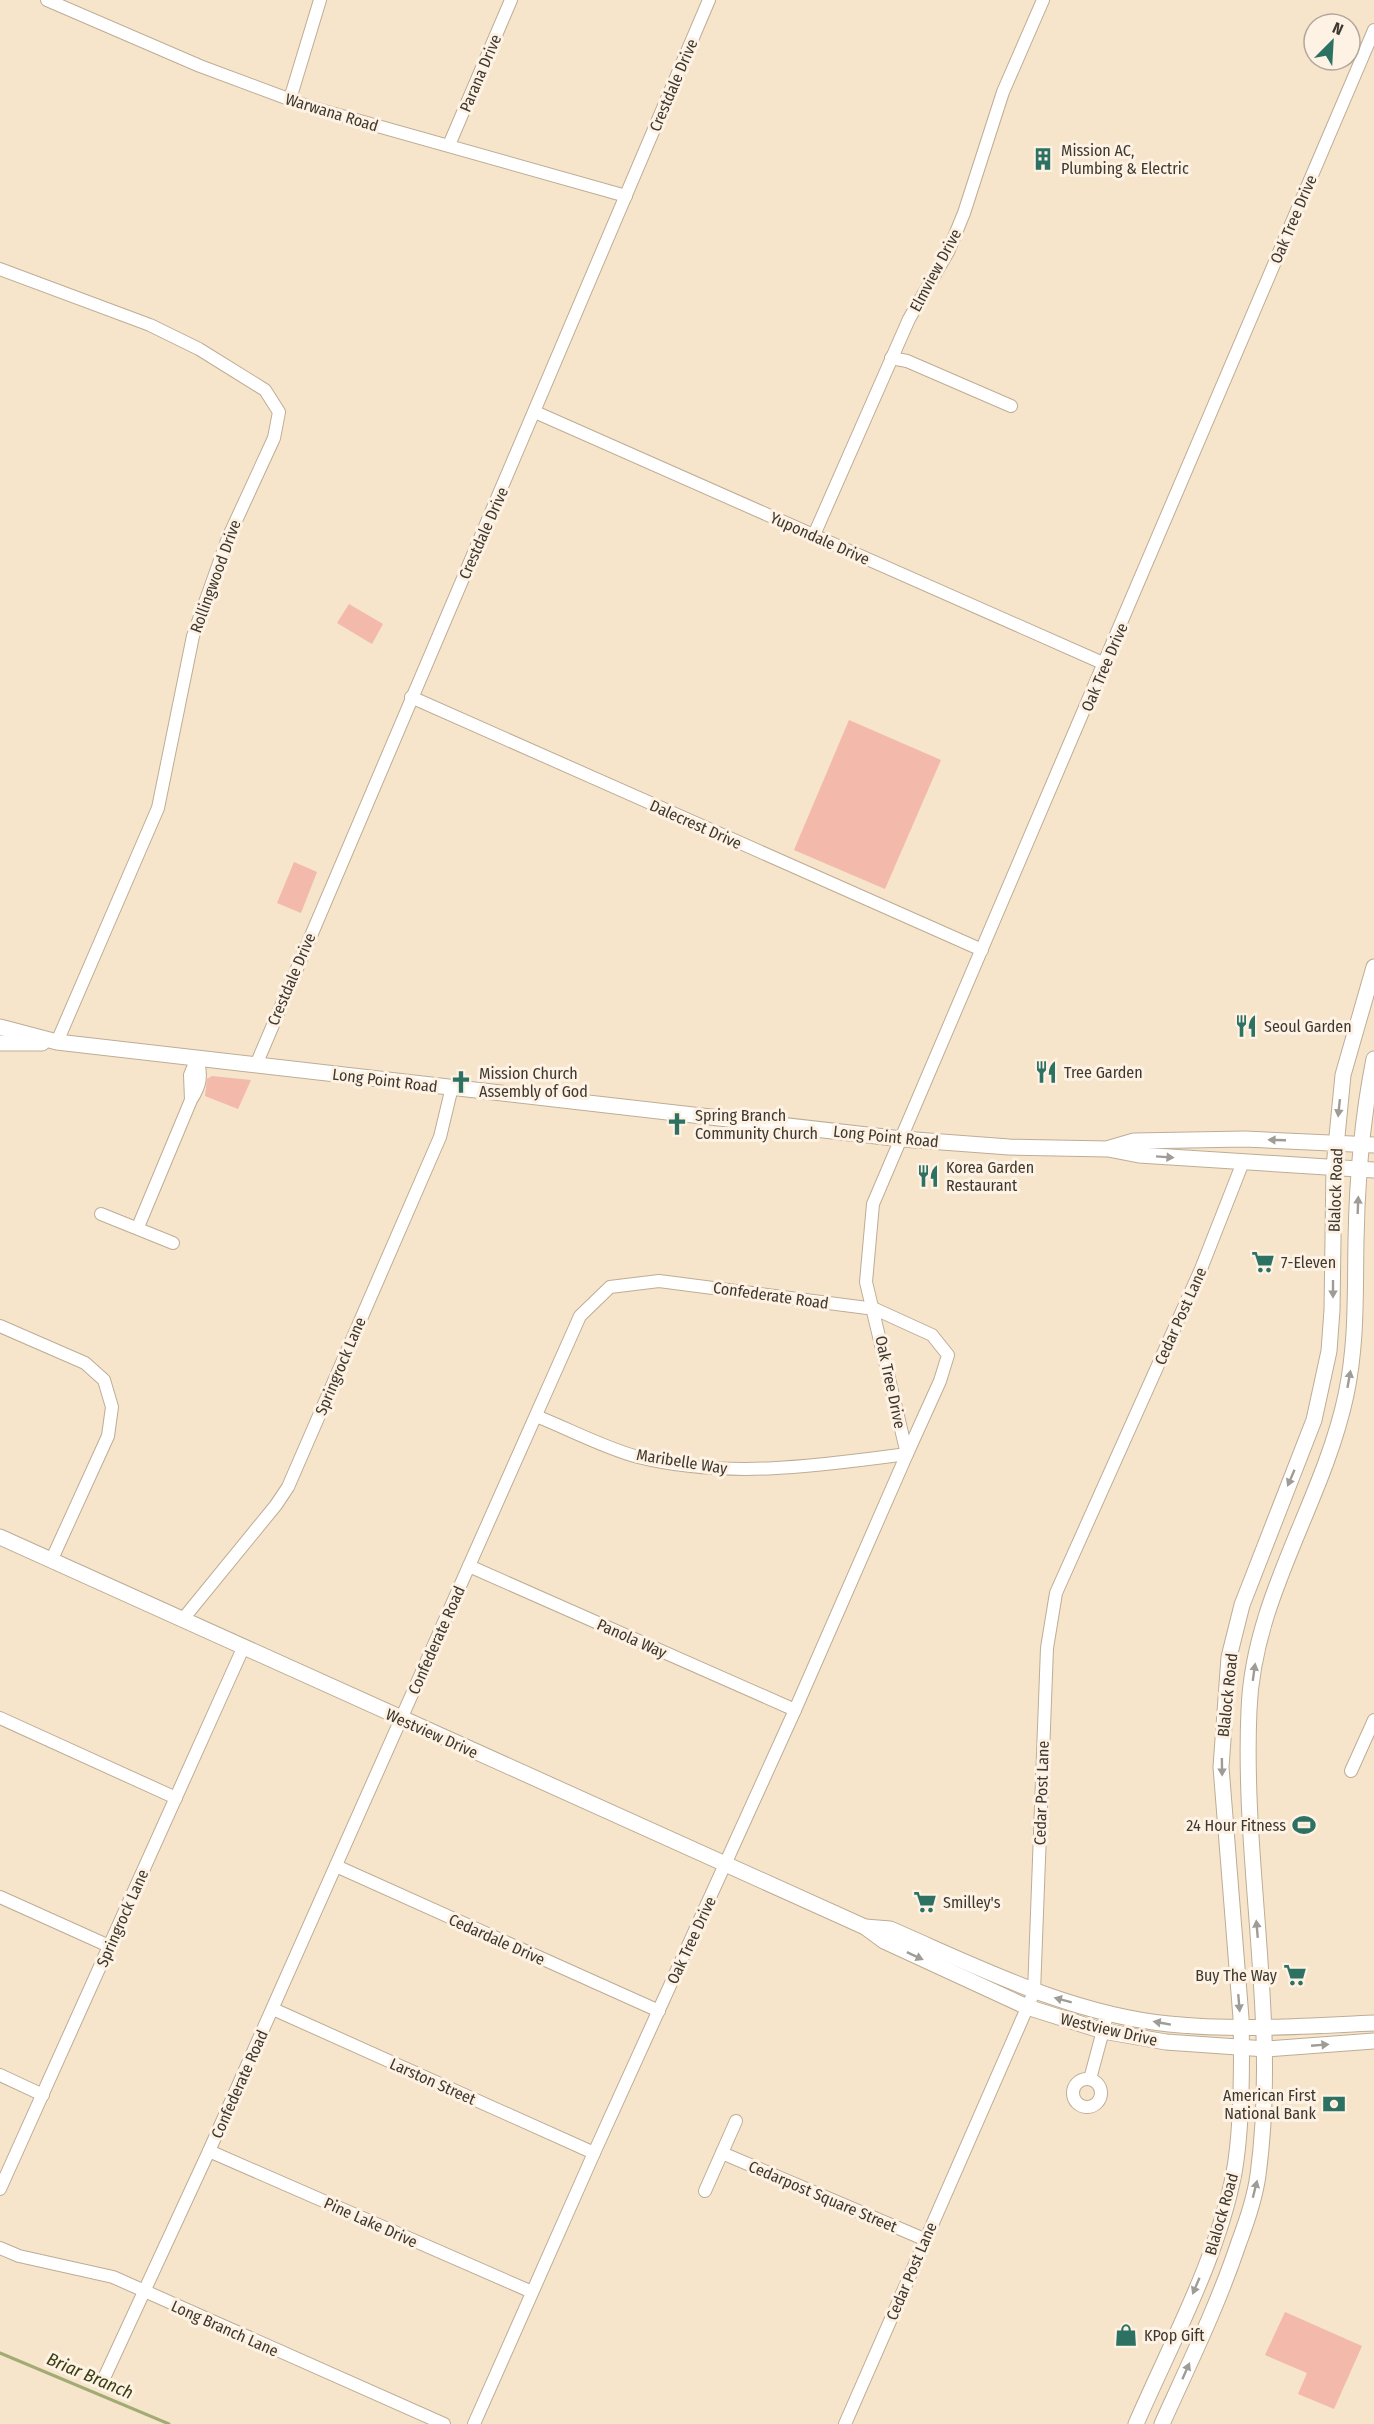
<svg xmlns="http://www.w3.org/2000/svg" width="1374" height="2424" font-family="'Fira Sans Condensed',sans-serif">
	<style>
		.green { fill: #f3b9ab }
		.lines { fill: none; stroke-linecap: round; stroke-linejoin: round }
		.stream { stroke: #a1ab73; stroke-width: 3 }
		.minor-casing { stroke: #bead95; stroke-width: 14 }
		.major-casing { stroke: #bead95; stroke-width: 17 }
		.minor { stroke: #fff; stroke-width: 12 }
		.major { stroke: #fff; stroke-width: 15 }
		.oneway { fill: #9f9c96 }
		.labels { text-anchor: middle; stroke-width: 6; stroke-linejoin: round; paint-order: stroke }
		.street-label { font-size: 16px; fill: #3f382e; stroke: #fdf2e4 }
		.poi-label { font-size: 16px; fill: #3f382e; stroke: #fdf2e4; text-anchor: start }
		.water-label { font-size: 18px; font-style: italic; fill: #383e12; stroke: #fdf2e4 }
	</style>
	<rect width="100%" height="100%" fill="#f6e4cb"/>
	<g class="green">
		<path d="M349,604L383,624L372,644L337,623Z"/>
		<path d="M849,720L941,760L885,889L794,850Z"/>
		<path d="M294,862L317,872L301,913L277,903Z"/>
		<path d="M212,1076L251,1080L238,1109L205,1096L207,1079Z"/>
		<path d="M1285,2312L1362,2346L1334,2409L1298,2394L1307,2373L1265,2355Z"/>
	</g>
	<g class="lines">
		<path class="stream" d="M0,2353L169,2424"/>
		<g class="minor-casing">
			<g id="minor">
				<path d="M47,0L200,66L310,107L626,196"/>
				<path d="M290,99L320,0"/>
				<path d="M449,145L511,0"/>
				<path d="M0,269L150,325L199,349L265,390L279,412L274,438L228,538L193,636L158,808L57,1042"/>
				<path d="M891,358L907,361L1011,406"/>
				<path d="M535,412L1105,664"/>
				<path d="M814,535L909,319L948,252L964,213L1003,92L1043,0"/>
				<path d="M411,697L982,950"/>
				<path d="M256,1065L709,0"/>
				<path d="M101,1214L173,1243"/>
				<path d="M138,1227L191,1100C201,1085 202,1075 197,1058L190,1075L191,1100"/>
				<path d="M0,1326L85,1363L104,1380L112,1407L108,1436L52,1559"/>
				<path d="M469,1566L795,1710"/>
				<path d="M183,1619L276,1505L288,1487L440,1137L452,1087"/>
				<path d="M0,1718L176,1798"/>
				<path d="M1351,1771L1374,1720"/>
				<path d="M336,1866L659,2011"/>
				<path d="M0,1897L109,1946"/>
				<path d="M273,2009L594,2153"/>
				<path d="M0,2075L43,2095"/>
				<path d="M1090,2079L1108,2012"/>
				<circle cx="1087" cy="2093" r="14"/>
				<path d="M209,2151L532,2292"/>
				<path d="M722,2153L924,2239"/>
				<path d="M0,2189L244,1646"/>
				<path d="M705,2191L736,2121"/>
				<path d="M0,2248L19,2256L113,2277L444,2424"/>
				<path d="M105,2376L209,2151L580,1316L610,1287L659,1281L875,1309L932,1335L948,1355L940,1381L907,1454C817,1466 727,1479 638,1457C604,1448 569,1429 536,1416"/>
				<path d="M474,2424L594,2153L795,1710L907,1454L866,1282L873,1204L1374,30"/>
				<path d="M845,2424L1034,1992L1047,1648L1056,1593L1201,1269L1243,1162"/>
			</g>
		</g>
		<g class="major-casing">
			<g id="major">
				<path d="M0,1027L57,1042L902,1139L1009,1147L1108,1149L1139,1155L1374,1170"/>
				<path d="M0,1043H42"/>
				<path d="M1110,1148L1134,1141L1245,1139L1374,1145"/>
				<path d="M0,1537L865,1927L884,1941L1027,2007L1103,2031L1166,2042L1266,2049L1374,2041"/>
				<path d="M865,1927L890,1929C980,1968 1070,2014 1169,2024C1238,2031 1305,2026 1374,2023"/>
				<path d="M1136,2424C1171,2343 1217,2260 1234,2173C1242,2129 1242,2063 1241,2018L1221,1767L1229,1657L1242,1605L1314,1420L1329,1351L1332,1310L1334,1167L1343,1075L1374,967"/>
				<path d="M1162,2424C1189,2364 1218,2305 1239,2242C1247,2221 1255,2197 1258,2175C1279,2020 1242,1865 1249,1710C1253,1597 1323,1503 1346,1395C1357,1343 1355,1293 1356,1241C1357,1179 1362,1119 1374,1059"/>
			</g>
		</g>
		<use href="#minor" class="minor"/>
		<use href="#major" class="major"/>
	</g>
	<defs><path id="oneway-solid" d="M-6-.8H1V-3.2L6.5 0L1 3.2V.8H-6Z" transform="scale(1.5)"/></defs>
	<g class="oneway">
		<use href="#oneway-solid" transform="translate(1339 1108) rotate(96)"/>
		<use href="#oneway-solid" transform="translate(1277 1140) rotate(-178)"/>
		<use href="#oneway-solid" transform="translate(1165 1157) rotate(4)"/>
		<use href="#oneway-solid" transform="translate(1358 1205) rotate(-88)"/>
		<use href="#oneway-solid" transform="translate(1333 1289) rotate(90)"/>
		<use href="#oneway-solid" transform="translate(1349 1379) rotate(-80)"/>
		<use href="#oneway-solid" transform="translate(1291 1478) rotate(113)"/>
		<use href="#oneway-solid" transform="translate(1254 1672) rotate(-82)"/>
		<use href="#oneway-solid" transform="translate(1222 1767) rotate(89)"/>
		<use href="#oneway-solid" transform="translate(1257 1929) rotate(-95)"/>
		<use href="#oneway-solid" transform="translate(915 1956) rotate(25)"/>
		<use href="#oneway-solid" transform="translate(1063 2000) rotate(-165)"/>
		<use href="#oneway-solid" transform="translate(1239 2003) rotate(85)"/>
		<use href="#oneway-solid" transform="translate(1162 2023) rotate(-170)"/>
		<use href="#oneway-solid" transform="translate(1320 2045) rotate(-5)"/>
		<use href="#oneway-solid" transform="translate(1255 2189) rotate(-76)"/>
		<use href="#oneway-solid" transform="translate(1196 2286) rotate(113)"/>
		<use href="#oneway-solid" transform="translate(1186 2371) rotate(-66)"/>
	</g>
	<defs>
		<g id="building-bare" transform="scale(1.8)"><path d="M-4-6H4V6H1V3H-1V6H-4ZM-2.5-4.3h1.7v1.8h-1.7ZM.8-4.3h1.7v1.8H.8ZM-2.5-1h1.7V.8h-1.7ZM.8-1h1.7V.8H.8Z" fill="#2d7163" stroke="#fdf2e4" stroke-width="2.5" paint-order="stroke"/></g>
		<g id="restaurant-bare" transform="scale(1.8)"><path d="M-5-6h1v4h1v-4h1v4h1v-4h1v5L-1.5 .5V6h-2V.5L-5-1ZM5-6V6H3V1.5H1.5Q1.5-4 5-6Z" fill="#2d7163" stroke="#fdf2e4" stroke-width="2.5" paint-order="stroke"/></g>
		<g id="church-bare" transform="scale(1.8)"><path d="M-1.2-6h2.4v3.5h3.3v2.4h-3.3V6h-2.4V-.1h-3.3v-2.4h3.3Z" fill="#2d7163" stroke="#fdf2e4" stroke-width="2.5" paint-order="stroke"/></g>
		<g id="supermarket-bare" transform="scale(1.8)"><path d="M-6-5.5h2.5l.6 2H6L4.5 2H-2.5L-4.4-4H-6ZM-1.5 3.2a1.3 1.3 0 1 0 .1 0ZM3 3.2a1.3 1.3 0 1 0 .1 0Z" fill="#2d7163" stroke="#fdf2e4" stroke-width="2.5" paint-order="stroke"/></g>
		<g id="stadium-bare" transform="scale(1.8)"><path d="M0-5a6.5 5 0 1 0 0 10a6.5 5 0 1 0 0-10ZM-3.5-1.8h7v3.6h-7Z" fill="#2d7163" stroke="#fdf2e4" stroke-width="2.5" paint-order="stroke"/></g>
		<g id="bank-bare" transform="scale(1.8)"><path d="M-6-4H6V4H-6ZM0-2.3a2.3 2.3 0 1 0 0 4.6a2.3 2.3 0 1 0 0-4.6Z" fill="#2d7163" stroke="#fdf2e4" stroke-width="2.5" paint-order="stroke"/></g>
		<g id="shop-bare" transform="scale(1.8)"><path d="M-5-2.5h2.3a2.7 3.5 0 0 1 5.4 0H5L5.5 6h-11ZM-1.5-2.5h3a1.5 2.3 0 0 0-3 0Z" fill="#2d7163" stroke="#fdf2e4" stroke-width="2.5" paint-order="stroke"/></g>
	</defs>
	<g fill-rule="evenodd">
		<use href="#building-bare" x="1043" y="159"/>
		<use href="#restaurant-bare" x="1246" y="1026"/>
		<use href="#restaurant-bare" x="1046" y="1072"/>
		<use href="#church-bare" x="461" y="1082"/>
		<use href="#church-bare" x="677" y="1124"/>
		<use href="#restaurant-bare" x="928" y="1176"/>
		<use href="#supermarket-bare" x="1263" y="1262"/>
		<use href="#stadium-bare" x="1304" y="1825"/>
		<use href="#supermarket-bare" x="925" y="1902"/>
		<use href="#supermarket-bare" x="1295" y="1975"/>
		<use href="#bank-bare" x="1334" y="2104"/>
		<use href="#shop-bare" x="1126" y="2335"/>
	</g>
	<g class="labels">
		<g class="street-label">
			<text transform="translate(480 73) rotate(-67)" y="6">Parana Drive</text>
			<text transform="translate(673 85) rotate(-67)" y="6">Crestdale Drive</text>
			<text transform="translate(332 112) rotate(17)" y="6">Warwana Road</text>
			<text transform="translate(1293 219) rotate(-67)" y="6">Oak Tree Drive</text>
			<text transform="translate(935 270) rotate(-62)" y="6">Elmview Drive</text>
			<text transform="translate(483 533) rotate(-66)" y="6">Crestdale Drive</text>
			<text transform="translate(820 538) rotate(24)" y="6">Yupondale Drive</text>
			<text transform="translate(215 576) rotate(-70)" y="6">Rollingwood Drive</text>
			<text transform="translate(1104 667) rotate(-67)" y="6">Oak Tree Drive</text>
			<text transform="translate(696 824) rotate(24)" y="6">Dalecrest Drive</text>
			<text transform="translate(291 979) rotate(-67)" y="6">Crestdale Drive</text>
			<text transform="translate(385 1080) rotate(7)" y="6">Long Point Road</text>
			<text transform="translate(886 1136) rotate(6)" y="6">Long Point Road</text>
			<text transform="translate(1335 1190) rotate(-88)" y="6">Blalock Road</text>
			<text transform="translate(771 1295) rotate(8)" y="6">Confederate Road</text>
			<text transform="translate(1180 1316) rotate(-66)" y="6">Cedar Post Lane</text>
			<text transform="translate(340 1366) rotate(-67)" y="6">Springrock Lane</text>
			<text transform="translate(891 1382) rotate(78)" y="6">Oak Tree Drive</text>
			<text transform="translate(682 1461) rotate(9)" y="6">Maribelle Way</text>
			<text transform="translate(632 1638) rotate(24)" y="6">Panola Way</text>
			<text transform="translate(436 1640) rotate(-66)" y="6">Confederate Road</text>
			<text transform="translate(1227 1695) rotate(-84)" y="6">Blalock Road</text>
			<text transform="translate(432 1733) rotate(24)" y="6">Westview Drive</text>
			<text transform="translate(1041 1793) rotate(-88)" y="6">Cedar Post Lane</text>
			<text transform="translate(122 1918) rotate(-66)" y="6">Springrock Lane</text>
			<text transform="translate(497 1939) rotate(24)" y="6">Cedardale Drive</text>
			<text transform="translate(691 1940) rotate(-65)" y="6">Oak Tree Drive</text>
			<text transform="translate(1109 2029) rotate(13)" y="6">Westview Drive</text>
			<text transform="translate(433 2081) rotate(24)" y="6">Larston Street</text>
			<text transform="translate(239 2084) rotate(-66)" y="6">Confederate Road</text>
			<text transform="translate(823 2196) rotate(23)" y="6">Cedarpost Square Street</text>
			<text transform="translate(1221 2214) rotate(-74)" y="6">Blalock Road</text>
			<text transform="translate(371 2222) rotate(24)" y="6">Pine Lake Drive</text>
			<text transform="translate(911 2271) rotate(-67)" y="6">Cedar Post Lane</text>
			<text transform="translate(225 2328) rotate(24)" y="6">Long Branch Lane</text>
		</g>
		<g class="poi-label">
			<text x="1061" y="156">Mission AC,<tspan x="1061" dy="18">Plumbing &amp; Electric</tspan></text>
			<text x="1264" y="1032">Seoul Garden</text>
			<text x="1064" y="1078">Tree Garden</text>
			<text x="479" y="1079">Mission Church<tspan x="479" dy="18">Assembly of God</tspan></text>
			<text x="695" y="1121">Spring Branch<tspan x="695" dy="18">Community Church</tspan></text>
			<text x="946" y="1173">Korea Garden<tspan x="946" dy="18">Restaurant</tspan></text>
			<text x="1281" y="1268">7-Eleven</text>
			<text x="1286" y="1831" text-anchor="end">24 Hour Fitness</text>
			<text x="943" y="1908">Smilley's</text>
			<text x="1277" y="1981" text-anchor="end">Buy The Way</text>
			<text x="1316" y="2101" text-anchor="end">American First<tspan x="1316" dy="18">National Bank</tspan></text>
			<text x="1144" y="2341">KPop Gift</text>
		</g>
		<g class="water-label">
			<text transform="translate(90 2376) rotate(23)" y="6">Briar Branch</text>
		</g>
	</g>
	<g transform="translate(1332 42) rotate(24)"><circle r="28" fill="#fdf2e4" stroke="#b1a89b" stroke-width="1.5"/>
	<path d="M0-4.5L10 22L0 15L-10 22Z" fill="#2d7163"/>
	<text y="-9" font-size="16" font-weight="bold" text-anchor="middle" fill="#3f382e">N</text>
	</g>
</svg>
